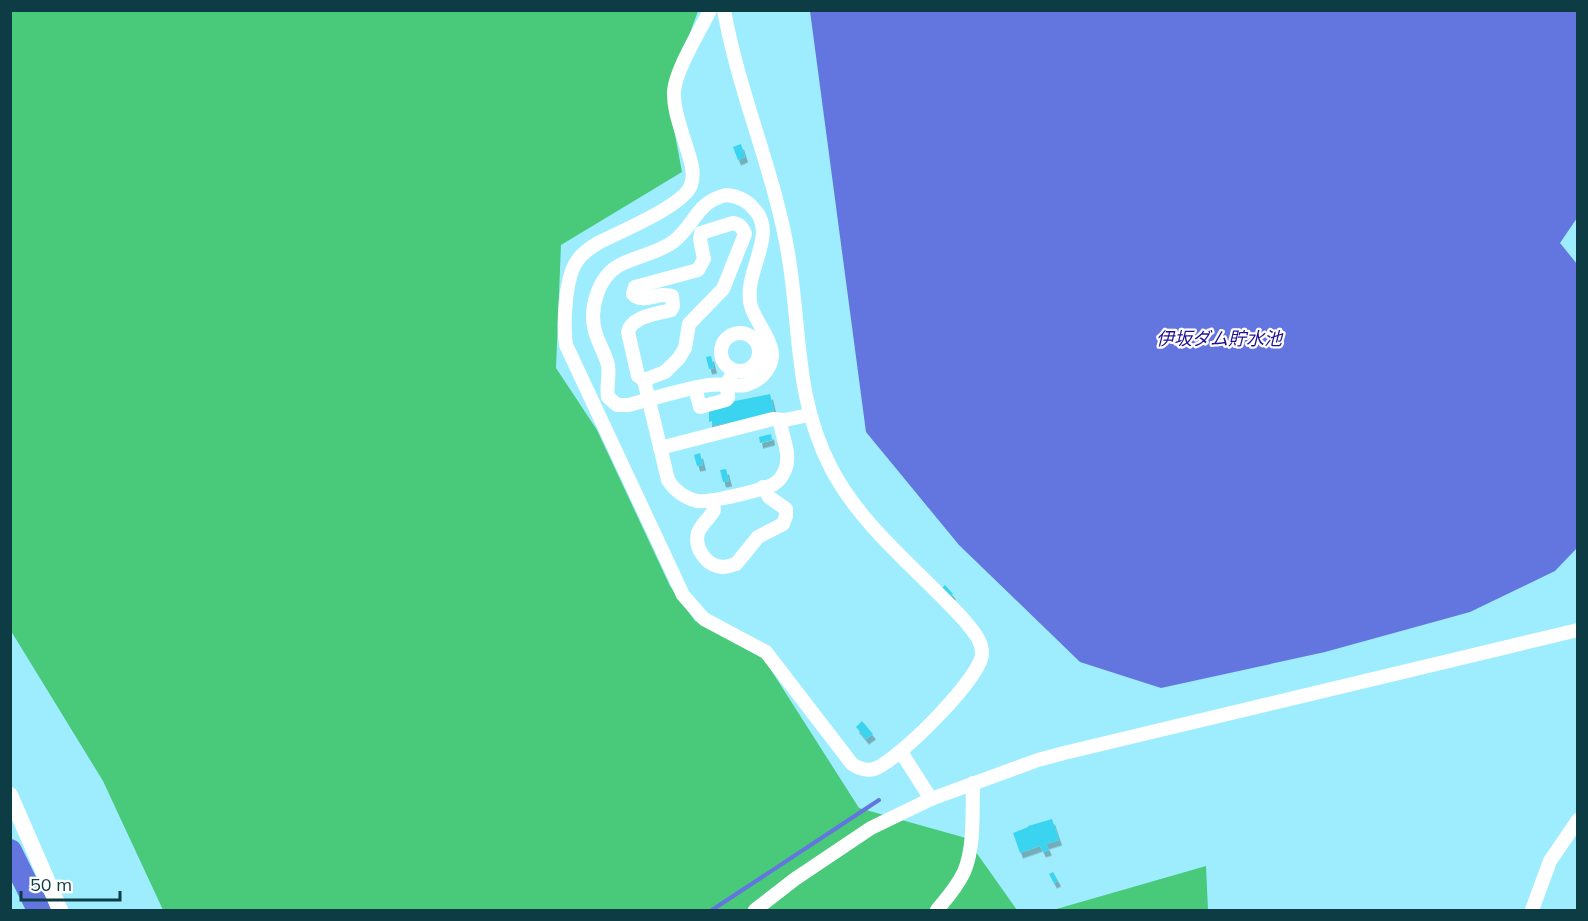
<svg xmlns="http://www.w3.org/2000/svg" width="1588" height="921" font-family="Mulish,'Noto Sans JP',sans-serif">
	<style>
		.forest { fill: #49c97a }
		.water { fill: #6376df }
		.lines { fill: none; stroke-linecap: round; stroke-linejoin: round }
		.stream { stroke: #6376df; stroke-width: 4 }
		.river { stroke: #6376df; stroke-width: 24 }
		.building { fill: #3ad4f0; filter: url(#shadow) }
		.minor { stroke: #fff; stroke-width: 14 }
		.major { stroke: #fff; stroke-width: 16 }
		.labels { text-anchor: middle; stroke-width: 4.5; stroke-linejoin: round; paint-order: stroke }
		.water-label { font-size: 18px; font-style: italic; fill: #201192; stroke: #fff }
	</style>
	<defs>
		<filter id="shadow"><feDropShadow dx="3" dy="5.5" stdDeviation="0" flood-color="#0004"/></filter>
	</defs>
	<rect width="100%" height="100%" fill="#9eedfe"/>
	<g class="forest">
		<path d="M11,11H698L670,88L669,103L682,172L561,245L556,368L597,430L670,586L695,621L764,659L859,808L966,838L1017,910H163L103,781L11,631Z"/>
		<path d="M1206,866L1208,910H1053Z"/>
	</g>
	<path class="water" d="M810,11H1577V218L1560,243L1577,264V548L1555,571L1470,612L1325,652L1161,688L1080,662L959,545L866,432Z"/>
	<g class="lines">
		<path class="stream" d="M712,910L879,800"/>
		<path class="river" d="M10,851L39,910"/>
	</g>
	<g class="building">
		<path d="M741,144L745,157L738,160L733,147Z"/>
		<path d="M711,356L714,368L709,369L706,357Z"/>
		<path d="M770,394L774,411L730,424V422L713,426L712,421L709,422V410L725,403Z"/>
		<path d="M771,434L772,440L760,443L759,437Z"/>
		<path d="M700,453L703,465L697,466L694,455Z"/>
		<path d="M726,469L729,481L723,482L720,470Z"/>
		<path d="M945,585L953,594L950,597L942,588Z"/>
		<path d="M862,721L873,734L866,739L856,727Z"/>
		<path d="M1052,819L1059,840L1046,844L1049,850L1043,852L1040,846L1020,853L1013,833L1028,827V826Z"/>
		<path d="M1053,872L1058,881L1054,883L1049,874Z"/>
	</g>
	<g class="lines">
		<g class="minor">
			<path d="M710,10C700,31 676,69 674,91C673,110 682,131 687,149C691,161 695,173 691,185C685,205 619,232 598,243C590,248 582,253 577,261C565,278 563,324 566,345L683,595L704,619L766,652L852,764C858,768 866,771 874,769C897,762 983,676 982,653C982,640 972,630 965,621C920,571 862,528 831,468C792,393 802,322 786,242C771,164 738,89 724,10"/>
			<path d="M726,195C737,196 747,200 754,209C779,235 742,273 751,306C758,330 787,351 762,376C758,380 752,383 746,385C734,387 722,383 709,385C683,389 655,398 629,405H617L608,397C606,386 610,376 608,365C605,353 598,343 595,331C589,309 598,278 618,266C636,256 656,254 673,242C695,225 696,202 726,195Z"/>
			<circle cx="740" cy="352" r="19"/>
			<path d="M644,380L665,372L679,358L685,348L689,324L723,289L745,234C743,228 740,224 733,223L701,233L700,239L704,259L698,270L635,287L633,294C643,305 659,291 672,296L673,306L671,310C657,314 632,316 628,332L638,376L644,380L668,480C674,490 685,498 697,501C709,503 763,490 774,484C779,481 783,475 785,470C792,454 781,436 780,420"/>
			<path d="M695,388L700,407L726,400L728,398L727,384L730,378"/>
			<path d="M660,448L773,419L785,420L809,415"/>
			<path d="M712,501L714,510C710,518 701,524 698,533C694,548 706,566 723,567C727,567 732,565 736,564L758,537L783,524L786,516V509L769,497L763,487"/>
			<path d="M901,752L931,799L1038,760L1064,753L1578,630"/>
			<path d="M755,910L795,879L871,828L931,799"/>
			<path d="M937,910C947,898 957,887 964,872C975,846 972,811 973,783"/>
			<path d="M1532,910L1550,861L1578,820"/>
		</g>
		<path class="major" d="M10,795L60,910"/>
	</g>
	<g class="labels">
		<g class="water-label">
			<text x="1219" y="345">伊坂ダム貯水池</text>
		</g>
	</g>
	<rect width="1588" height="921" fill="none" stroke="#0d3c44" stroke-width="24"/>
	<path d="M21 891v9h99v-9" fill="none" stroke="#0d3c44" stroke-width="3"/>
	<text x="30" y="891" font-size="18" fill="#0d3c44" stroke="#ffffff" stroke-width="4.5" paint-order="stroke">50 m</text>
</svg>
